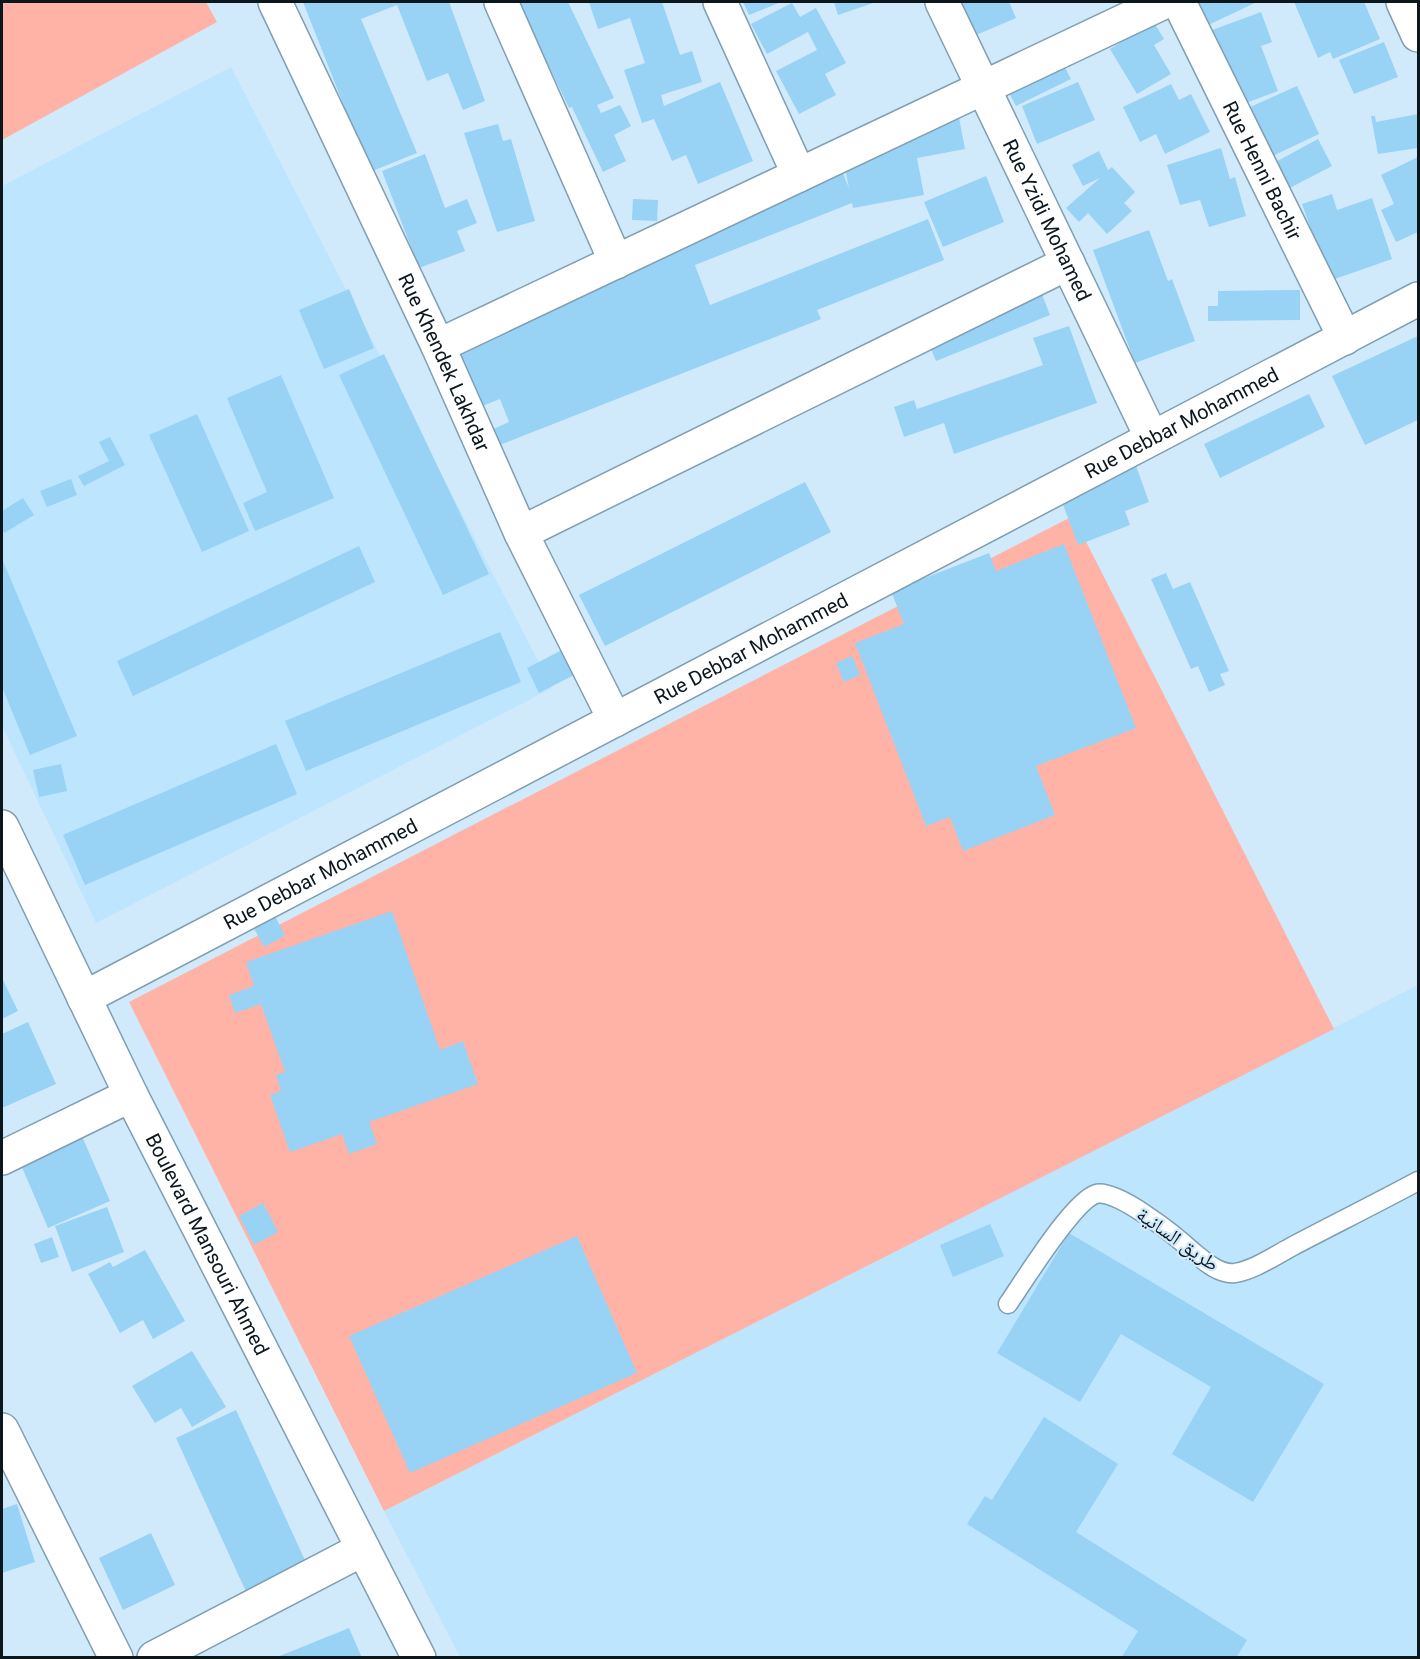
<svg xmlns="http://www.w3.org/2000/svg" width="1420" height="1659" font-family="Roboto,'Noto Naskh Arabic',sans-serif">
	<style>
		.built { fill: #bde5fd }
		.green { fill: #ffb3a7 }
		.building { fill: #98d2f4 }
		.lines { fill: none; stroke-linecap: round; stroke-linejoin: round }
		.lane-casing { stroke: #7f9eb1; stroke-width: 21 }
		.street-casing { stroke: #7f9eb1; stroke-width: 36 }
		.secondary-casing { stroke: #7f9eb1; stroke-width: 36 }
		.lane { stroke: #fff; stroke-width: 18 }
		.street { stroke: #fff; stroke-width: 33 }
		.secondary { stroke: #fff; stroke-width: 33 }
		.labels { text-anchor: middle; stroke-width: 4.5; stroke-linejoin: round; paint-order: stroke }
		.street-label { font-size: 20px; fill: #0b161d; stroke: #d1eafb }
	</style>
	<rect width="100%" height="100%" fill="#d1eafb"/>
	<g class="built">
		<path d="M231,67L552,688L96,923L2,726V186Z"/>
		<path d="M1418,985V1657H460L384,1511Z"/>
	</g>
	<g class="green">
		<path d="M2,2H206L217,22L2,140Z"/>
		<path d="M1073,516L1334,1029L384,1511L129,1002Z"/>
	</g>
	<g class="building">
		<path d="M303,2H449L485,101L463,110L448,73L427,81L397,5L361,19L417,153L370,172Z"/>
		<path d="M518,2H568L614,98L597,105L601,113L620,105L631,126L614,135L626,161L603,172L572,107L569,108Z"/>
		<path d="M589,2H662L680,55L692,51L702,82L661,95L664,106L720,82L753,161L698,184L686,155L672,161L654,119L642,123L624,70L645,63L630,18L598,29Z"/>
		<path d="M743,2H781L749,15Z"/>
		<path d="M834,2H876L838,15Z"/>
		<path d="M960,2H1009L1016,18L974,36Z"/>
		<path d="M1191,2H1257L1204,27Z"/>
		<path d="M1294,2H1364L1380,39L1333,59L1330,52L1318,58Z"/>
		<path d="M792,3L800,17L816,8L846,63L825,74L836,95L799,114L776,71L817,50L808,32L767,54L751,24Z"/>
		<path d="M1147,11L1164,39L1154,45L1171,74L1137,94L1110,49L1128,38L1121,26Z"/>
		<path d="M1261,12L1272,42L1261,46L1278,91L1235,107L1207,32Z"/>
		<path d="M1384,42L1398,77L1354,94L1339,60Z"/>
		<path d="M1058,54L1071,79L1016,106L1003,81Z"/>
		<path d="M1078,82L1095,120L1037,144L1022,106Z"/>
		<path d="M1171,84L1179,100L1191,94L1210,132L1165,154L1156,134L1140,142L1123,107Z"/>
		<path d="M1297,86L1319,134L1262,161L1239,112Z"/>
		<path d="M957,107L965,149L917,158L924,195L853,208L852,203L695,265L710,305L928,219L944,260L817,310L821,319L497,446L491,430L509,422L500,399L475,409L443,327L842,171L849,188L840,143Z"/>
		<path d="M1418,114V148L1378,154L1371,116H1375L1376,122Z"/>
		<path d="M498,124L503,141L511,139L535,221L497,232L464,133Z"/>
		<path d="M1318,139L1332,166L1282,192L1268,166Z"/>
		<path d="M1221,148L1230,179L1235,177L1246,216L1209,227L1200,200L1180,205L1167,165Z"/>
		<path d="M1099,151L1108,170L1112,167L1135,192L1124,203L1132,211L1107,234L1088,213L1079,222L1066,208L1100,178L1083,186L1072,165Z"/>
		<path d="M425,154L445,208L467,199L477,223L457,231L465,251L419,268L382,171Z"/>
		<path d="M1418,157V232L1396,242L1381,210L1394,204L1381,175Z"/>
		<path d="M986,176L1004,222L943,247L924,202Z"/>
		<path d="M1332,194L1337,210L1372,198L1392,259L1329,281L1302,204Z"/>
		<path d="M633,199L658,200L657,221L632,220Z"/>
		<path d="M1149,230L1168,281L1172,279L1195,341L1135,363L1093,250Z"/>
		<path d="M1033,271L1050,315L936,361L918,318Z"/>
		<path d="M349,289L374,348L324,369L299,310Z"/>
		<path d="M1300,290V320L1208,321V306H1218V291Z"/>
		<path d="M1069,326L1097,403L954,454L944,423L904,437L894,407L914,400L917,409L1043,365L1033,338Z"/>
		<path d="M1418,336V420L1365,445L1332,376Z"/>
		<path d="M384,354L489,574L443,595L339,375Z"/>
		<path d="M281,375L334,498L255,531L243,503L267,492L227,398Z"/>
		<path d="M1309,394L1325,427L1220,478L1204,444Z"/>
		<path d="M197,414L249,531L202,552L149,435Z"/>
		<path d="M110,437L125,465L84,486L78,476L109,461L99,442Z"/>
		<path d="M1135,463L1149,502L1125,511L1130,525L1078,545L1058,491Z"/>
		<path d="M71,479L77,495L47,507L40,491Z"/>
		<path d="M805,482L831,532L605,646L579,595Z"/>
		<path d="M23,498L34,515L4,533L2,529V511Z"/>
		<path d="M1064,544L1136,728L1036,766L1055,815L963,851L950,817L926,826L855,643L904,624L891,591L989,553L996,571Z"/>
		<path d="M359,546L375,582L133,696L117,661Z"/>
		<path d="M2,559L77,736L30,755L2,687Z"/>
		<path d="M1166,573L1173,589L1190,582L1229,671L1220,674L1225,685L1209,692L1198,666L1191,669L1151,579Z"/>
		<path d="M500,632L521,682L306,771L285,721Z"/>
		<path d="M564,649L576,674L539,693L527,668Z"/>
		<path d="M852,656L860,675L844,682L836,663Z"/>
		<path d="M276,744L297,794L85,885L63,835Z"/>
		<path d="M61,764L67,791L39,797L33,770Z"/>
		<path d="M272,910L285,936L264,947L250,921Z"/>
		<path d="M392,911L440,1050L463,1041L478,1084L369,1122L377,1144L349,1154L342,1134L290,1152L270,1095L281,1091L276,1075L285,1072L261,1004L235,1013L229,995L254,986L246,962Z"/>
		<path d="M3,980L18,1011L2,1019V981Z"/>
		<path d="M28,1022L56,1084L2,1108V1034Z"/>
		<path d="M78,1127L110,1201L48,1228L16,1153Z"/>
		<path d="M263,1203L278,1232L254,1245L239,1216Z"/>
		<path d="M107,1207L124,1252L72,1272L55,1226Z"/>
		<path d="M990,1224L1004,1256L953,1277L940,1245Z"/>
		<path d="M1069,1233L1324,1384L1253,1502L1172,1454L1211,1387L1121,1334L1080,1402L997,1353Z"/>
		<path d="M577,1236L637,1373L410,1473L349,1336Z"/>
		<path d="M52,1237L59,1257L41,1263L34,1244Z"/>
		<path d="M145,1250L185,1321L153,1339L143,1320L120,1333L88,1274L110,1262L113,1267Z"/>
		<path d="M192,1351L226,1407L192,1427L181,1408L155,1423L132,1386Z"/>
		<path d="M236,1410L309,1569L248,1596L176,1438Z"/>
		<path d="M1044,1417L1118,1464L1076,1532L1247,1640L1236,1658H1121L1138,1631L967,1524L985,1496L992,1500Z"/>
		<path d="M17,1504L35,1562L2,1573V1509Z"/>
		<path d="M151,1533L175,1585L123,1610L99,1558Z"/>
		<path d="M349,1628L362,1658H277V1657Z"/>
	</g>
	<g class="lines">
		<g class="lane-casing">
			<path id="lane" d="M1008,1304C1024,1281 1073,1201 1096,1194C1116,1188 1176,1236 1192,1251C1203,1260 1219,1275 1235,1273C1254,1270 1276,1255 1293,1246C1335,1224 1377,1203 1418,1181"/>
		</g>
		<g class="street-casing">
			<g id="street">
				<path id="s1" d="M275,2L438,346L521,533L615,720"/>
				<path d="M501,2L616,262"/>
				<path d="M720,2L799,175"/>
				<path id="s2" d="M942,2L1152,438"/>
				<path id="s3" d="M1179,2L1345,338"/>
				<path d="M1403,2L1418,35"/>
				<path d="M438,346L1164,2"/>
				<path d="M521,533L1068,263"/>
				<path id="s4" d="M84,998L1418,299"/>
				<path d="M2,1158L131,1095"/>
				<path d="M2,1430L116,1658"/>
				<path d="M154,1658L363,1549"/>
			</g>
		</g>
		<g class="secondary-casing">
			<g id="secondary">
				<path id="s5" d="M2,827L131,1095L419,1658"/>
			</g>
		</g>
		<use href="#lane" class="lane"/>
		<use href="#street" class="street"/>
		<use href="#secondary" class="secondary"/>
	</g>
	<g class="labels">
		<g class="street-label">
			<text dy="7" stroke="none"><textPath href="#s3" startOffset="188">Rue Henni Bachir</textPath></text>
			<text dy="7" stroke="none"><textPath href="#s2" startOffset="242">Rue Yzidi Mohamed</textPath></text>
			<text dy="7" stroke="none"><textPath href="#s1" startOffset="398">Rue Khendek Lakhdar</textPath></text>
			<text dy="7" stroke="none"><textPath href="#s4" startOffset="1239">Rue Debbar Mohammed</textPath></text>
			<text dy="7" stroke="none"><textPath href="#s4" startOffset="753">Rue Debbar Mohammed</textPath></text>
			<text dy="7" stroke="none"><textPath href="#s4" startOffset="267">Rue Debbar Mohammed</textPath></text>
			<text transform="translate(1178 1239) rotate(35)" y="7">طريق السانية</text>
			<text dy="7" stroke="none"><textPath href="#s5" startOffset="465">Boulevard Mansouri Ahmed</textPath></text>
		</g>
	</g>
	<rect width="1420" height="1659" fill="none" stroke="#0b161d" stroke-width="6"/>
</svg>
